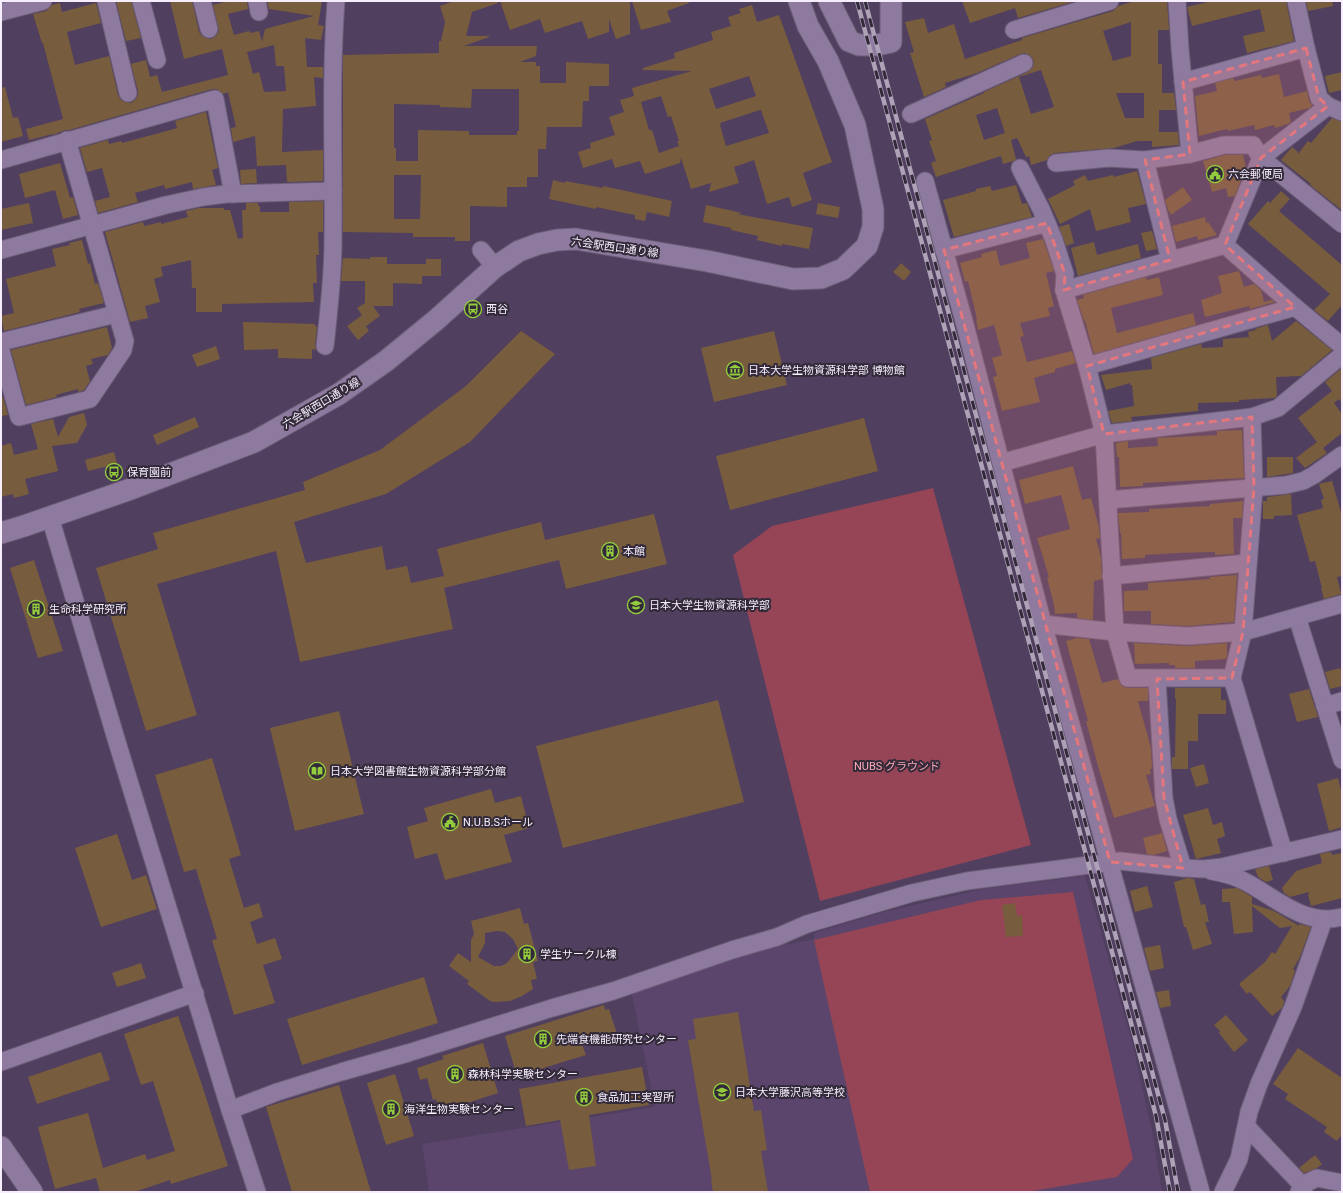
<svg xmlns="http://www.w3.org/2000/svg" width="1343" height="1193" font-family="Roboto,'Noto Sans JP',sans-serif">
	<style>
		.built { fill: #5b456c }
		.green { fill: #954556 }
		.building { fill: #785c3e; fill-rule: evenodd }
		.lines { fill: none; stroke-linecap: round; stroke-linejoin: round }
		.minor-casing { stroke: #6c5d77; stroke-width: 19 }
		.tertiary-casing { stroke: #6c5d77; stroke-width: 23 }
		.minor { stroke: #8d7a9e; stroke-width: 17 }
		.tertiary { stroke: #8d7a9e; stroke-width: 21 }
		.rail-casing { stroke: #aea1b8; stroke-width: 4.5 }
		.rail { stroke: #322a39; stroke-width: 3; stroke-dasharray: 9; stroke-linecap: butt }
		.marked { fill: #e3777d; fill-opacity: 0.2; stroke: #e3777d; stroke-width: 3; stroke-dasharray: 8 5; stroke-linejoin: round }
		.labels { text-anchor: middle; stroke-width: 4; stroke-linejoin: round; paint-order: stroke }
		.poi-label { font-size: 11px; fill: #f6edfd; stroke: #322a39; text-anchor: start }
		.street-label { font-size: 11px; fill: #f6edfd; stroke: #322a39 }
		.park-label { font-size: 11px; fill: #fea9b7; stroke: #322a39 }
	</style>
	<rect width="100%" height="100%" fill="#513f5f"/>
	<path class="built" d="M1085,876L1132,1042L1152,1131L1162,1192H429L422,1144L655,1107L631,989L784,941L786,945L814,939V933L884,912L983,889Z"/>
	<g class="green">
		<path d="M933,488L1031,845L820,901L733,555L772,526Z"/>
		<path d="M1073,892L1133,1159L1117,1177L1026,1192H870L814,940L981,900Z"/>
	</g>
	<g class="building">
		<path d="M116,1H131L141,38L126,41Z"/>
		<path d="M170,1H192L199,32L202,36L206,38L211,39L216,36L219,31L213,5L228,1H247L248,9L228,14L234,35L249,31L250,33L259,31L262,42L265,29L314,16L269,9L267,1H322L318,25L324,26L321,40L305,38L307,67H323V78L314,77L316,106L283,109L282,152L323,150V181L287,182L286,165L257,166L255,136L233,142L231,128L236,127L228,92L223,94L217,89H212L69,130H65L53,135V134L29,140L26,129L63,119L43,43H42L33,14L46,11L52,5L60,3L62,12L96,3L101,23L67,32L75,65L109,56L118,95L121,100L125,102L131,103L135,100L138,95V91L131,64L146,60L150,77L157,75L162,92L228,75L222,49L184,59ZM274,45L276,66H284L286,91L264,92L259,72L253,74L247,52Z"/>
		<path d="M454,1H498V3L472,12L466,36H489V37L464,46H537L536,56L520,62H536V66H540V83H566V62L609,64V86H589V101H583L582,127H547L546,149H538V177H527V187H507V207L470,206V241H455V237H413V233L343,232V55L439,53V41H441L445,22L440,6ZM472,89H519V131H517V135H469V131L418,130V161H396V148H394V104L440,105V107L471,108ZM394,175H421L420,219H394Z"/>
		<path d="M500,1H630V34L616,39L609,19V32L588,39L582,21L545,33L540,19L510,30Z"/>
		<path d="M632,1H689V3L667,11L671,22L641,30Z"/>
		<path d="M962,1H1072V2L1018,18L1015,8L970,23Z"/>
		<path d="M1135,1H1167L1169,30H1158V64H1162V93H1174L1176,110H1159V132H1178L1179,145L1152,147V141H1137L1114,148L1055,153L1050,155L1047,160L1031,165L1029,156L1026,157L1017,138L1011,140L1016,159L1014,161L1003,164L1001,156L936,177L931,163L936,161L929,141L932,140L925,119L984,93V92L1028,72L1032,68L1034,64L1033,59L1029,55L1025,53L1020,54L977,73L945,83L946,87L924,97L910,53L914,52L905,22L924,18L928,33L954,24L965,59L1022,40V38L1113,11L1118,6ZM1131,22V56L1113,61L1103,31ZM1041,70L1054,107L1031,114L1019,77ZM1116,93H1144V118H1125ZM997,108L1005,133L984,140L976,115Z"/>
		<path d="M1212,1H1286L1294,41L1247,53L1243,36L1265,31L1260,9L1192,26L1187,7Z"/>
		<path d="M1306,1H1332L1333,6L1308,11Z"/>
		<path d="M752,5L757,22L779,15L832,162L803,173L812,200L792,207L789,197L767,204L754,160L734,167L739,183L709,192L711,183L691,189L681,158L680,163L645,174L640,161L615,168L612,159L583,168L578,152L591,148L590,143L615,135L609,117L624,112L620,100L634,96L632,88L692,71L643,70V68L675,58L674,53L713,40L711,32L731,26L728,17L741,13L739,9ZM749,76L756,96L716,109L709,89ZM661,96L668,117L671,116L679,141H677L679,146L659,153L652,130H649L641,102ZM760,110H761L769,133L726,146L720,125H721L720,123Z"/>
		<path d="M1342,72V90L1329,93L1325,76Z"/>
		<path d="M1279,74L1284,97L1307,91L1309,101L1312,105L1310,108L1289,113L1291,122L1288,124L1275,128L1274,125L1255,130L1254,125L1228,131L1227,129L1199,136L1195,96L1217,91L1215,83L1233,78L1235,81L1261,75L1262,78Z"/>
		<path d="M5,87L13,118L18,117L23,136L1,142V88Z"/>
		<path d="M206,112L218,168L212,170L216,185L193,189L192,182L165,189L164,185L135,193L138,202L98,213L95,201L110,197L102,168L87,172L80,148L108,140L109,144L121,141L122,143L163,132L177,128L175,121Z"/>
		<path d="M1332,118L1342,122V210L1310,185L1311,184L1281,160L1292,147L1298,152V154L1308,141L1311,143Z"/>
		<path d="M1225,155H1243L1246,168L1245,170L1239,171L1241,180L1235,196L1228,197L1226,188L1212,192L1203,161Z"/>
		<path d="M60,163L70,198L73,197L78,215L63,219L55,190L25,198L19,174Z"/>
		<path d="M256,169L257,183L241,184L240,170Z"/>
		<path d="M1137,171L1146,204L1128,208L1131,222L1096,231L1090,209L1060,224L1048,199L1075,185L1073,181L1085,175L1088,181L1113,175L1114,177Z"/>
		<path d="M553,180L565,183V181L603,188V186L672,201L669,217L647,212L645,221L635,219V215L596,207V209L549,199Z"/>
		<path d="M1016,185L1022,204L1027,203L1032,217L954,237L943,200L976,191V189L990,186L992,191Z"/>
		<path d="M1183,187L1192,200L1171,215L1168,210L1165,200Z"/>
		<path d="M1281,191L1290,199L1279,211L1342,265V305L1328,321L1314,310L1330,294L1248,224L1268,201L1270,203Z"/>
		<path d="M323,201V232H318L319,255H316L317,283H313L314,302L222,304V312H196V288H192L191,260L161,267L163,276L154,279L160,302L145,306L148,318L130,322L105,232L143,222L144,226L161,222V224L188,217L186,211L199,208H224V210H230L238,239L243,238L242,210H246V203H258V206H260V212H289V202Z"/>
		<path d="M29,203L33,223L1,230V209Z"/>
		<path d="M818,203L840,207L838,218L816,214Z"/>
		<path d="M706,205L742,213L737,214L813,228L809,249L782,244V246L757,240L758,236L731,230V228L703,222Z"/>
		<path d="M1205,217L1206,223L1208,222L1217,235L1198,240L1197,236L1176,242L1172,226Z"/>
		<path d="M1069,224L1074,243L1066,246L1059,227Z"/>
		<path d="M1152,231L1157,249L1146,251L1141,233Z"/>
		<path d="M1043,239L1054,271L1046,273L1054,306L1048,308L1050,316L1020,323L1024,336L1020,337L1027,362L1072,351L1076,363L1055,369V372L1034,378L1040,402L1002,411L993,377L997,376L992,358L1002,355L994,325L978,330L976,319H977L968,281L965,282L960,263L982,257L981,254L996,250L1000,266L1030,258L1026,243Z"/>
		<path d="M82,240L88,264L90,263L95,284L98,283L104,303L79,309L80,312L4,331L1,316L14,313L6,279L56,266L52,249L70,245L69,243Z"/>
		<path d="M1094,242L1097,255L1138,244L1141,258L1078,276L1071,248Z"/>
		<path d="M370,257H387V264H426V259H441V276H422V284L393,283V306H373L380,316L366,326L369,331L358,340L347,326L362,315L357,308L365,303V281H341L343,258L370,259Z"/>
		<path d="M901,263L911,272L904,281L893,272Z"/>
		<path d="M1239,271L1244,287L1254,284L1261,290L1264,302L1272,300L1275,302L1250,309L1249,306L1205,317L1201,300L1222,293L1218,276Z"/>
		<path d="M1146,277L1147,280L1159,277L1163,295L1111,308L1117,333L1193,313L1196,325L1094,354L1085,321H1084L1077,300L1084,298L1083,295Z"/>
		<path d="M1296,321L1332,350L1301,376L1276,377L1277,396L1274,398L1239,400V402L1198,403V411L1131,417L1132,421L1112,423L1108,411L1134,406L1132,385H1130V383L1106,390L1101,375L1152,369L1151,358L1201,344L1202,348L1223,347V339L1249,337L1248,332L1256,330L1255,329L1268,325L1272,341Z"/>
		<path d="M243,322L315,324V326L317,327L315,345L316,350L312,349V359L278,358V349L244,350Z"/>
		<path d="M107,327L112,348L108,355L91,359L93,364L86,366L90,381L84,390L78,392V389L56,395L57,397L26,405L11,350Z"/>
		<path d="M521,331L555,354L470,442L386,494L294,522L306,563L382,546L386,570L407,566L411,583L444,576L437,549L541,522L545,540L654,514L667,564L566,589L559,560L444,588L453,629L300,662L276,551L157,584L197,715L146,731L96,568L158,549L153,533L305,490L303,482L380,450L466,386Z"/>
		<path d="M774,331L787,385L714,402L701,348Z"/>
		<path d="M216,346L220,359L197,367L192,355Z"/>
		<path d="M1342,368V403L1339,399L1334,403L1342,414V433L1323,448L1327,453L1305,468L1296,458L1317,442L1298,418L1332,391L1325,382Z"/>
		<path d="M3,397L8,415L1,416V398Z"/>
		<path d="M84,413L87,425L77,443L52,446L58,471L25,479L29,494L14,498L13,494L1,497V446L11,443L14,455L38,449L31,424L53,419L58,437L69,417Z"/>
		<path d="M195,417L199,427L157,445L153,435Z"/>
		<path d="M864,418L878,471L730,510L716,456Z"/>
		<path d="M1242,430L1244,478L1143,483V486L1120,487L1119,457H1117L1116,443L1128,441V448L1158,446L1157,438L1217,435V431Z"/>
		<path d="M114,452L117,464L88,471L85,460Z"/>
		<path d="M1267,457H1293V473L1267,477Z"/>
		<path d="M1073,466L1082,500L1091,498L1099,527L1100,538L1096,539L1101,557L1102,579L1094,581L1093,620L1077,618V613L1055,614L1054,605L1047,578L1049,577L1037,538L1070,529L1061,495L1025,504L1019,480Z"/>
		<path d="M1332,481L1342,516V576L1337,577L1341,594L1324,599L1321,588H1322L1315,561L1310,562L1297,515L1323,508L1321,500L1324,499L1319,484Z"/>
		<path d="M1291,494L1292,515L1274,516V519H1263V501H1267V497Z"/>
		<path d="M1243,501L1242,518H1233L1234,554L1215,555V552L1177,553L1145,555V558L1122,559L1121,533H1120L1118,513L1149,512V509L1210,506V504Z"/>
		<path d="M34,560L63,651L38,658L10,568Z"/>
		<path d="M1237,575L1234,622L1188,626L1151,624V611H1124V591L1148,590V583L1210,579V577Z"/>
		<path d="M1076,638L1089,639L1102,683L1118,679L1122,686L1128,688H1148V701H1138L1151,748L1152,769H1150L1151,774L1146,775L1155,806L1114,818L1099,770L1086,721H1088L1066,641Z"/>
		<path d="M1134,643L1187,646L1227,643V656L1226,659L1195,661V668H1175V665H1169V663L1135,664Z"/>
		<path d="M1340,668L1342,674V686L1330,689L1325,672Z"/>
		<path d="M1175,688H1221V700H1226V714H1198V741H1188V769H1172V757H1175L1176,699H1175Z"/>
		<path d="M1309,689L1318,717L1297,722L1289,694Z"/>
		<path d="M718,700L744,802L563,848L536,746Z"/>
		<path d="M339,711L364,814L295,831L270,728Z"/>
		<path d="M212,758L241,855L229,859L244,908L259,903L263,917L250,922L257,944L275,938L282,959L263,965L275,1003L234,1015L212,940L217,939L196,869L184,872L155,775Z"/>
		<path d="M1204,764L1209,783L1196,787L1190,768Z"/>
		<path d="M1338,778L1342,794V827L1329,831L1317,784Z"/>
		<path d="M491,789L495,803L521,796L529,828L504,835L512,862L445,880L437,853L415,859L407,827L428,821L424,808Z"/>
		<path d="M1208,808L1213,825L1222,822L1225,836L1217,839L1221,853L1196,859L1183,815Z"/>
		<path d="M1162,833L1167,851L1153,855L1147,854L1143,838Z"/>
		<path d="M117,834L132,880L146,875L157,909L101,927L75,848Z"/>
		<path d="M1331,852L1332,855L1342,853V898L1311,906L1308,895L1309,892L1290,897L1284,893L1282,888L1296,871L1322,863L1320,854Z"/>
		<path d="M1269,866L1273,880L1266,882L1258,877L1255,869Z"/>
		<path d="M1188,878L1194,879L1201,905L1205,904L1209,922H1205L1212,944L1193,950L1186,927H1184L1174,882Z"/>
		<path d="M1147,886L1153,907L1135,912L1130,891Z"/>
		<path d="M1237,888L1252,897V904L1274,911L1299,926V924L1311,927L1299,959L1293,969L1295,971L1290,986L1281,997L1284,1001V1003L1282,1008L1272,1016L1250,992L1247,994L1239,984L1265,962L1272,952L1275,954L1292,926L1280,928L1252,906L1253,932L1234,934L1230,902H1222V889Z"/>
		<path d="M1015,903L1017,916L1022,915L1023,936L1006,937L1002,905Z"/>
		<path d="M520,908L524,924L528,923L538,961L533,962L537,979L531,980L533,989L522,996L510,1001L495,1002L490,1001L467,984L469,981L449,966L458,953L471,962V940L474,934L471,921ZM497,931L505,932L513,939L518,949L507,963L501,966H494L478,957L485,943V933Z"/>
		<path d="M1160,945L1164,968L1150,971L1144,948Z"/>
		<path d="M141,963L146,978L117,987L112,973Z"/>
		<path d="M424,977L438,1023L302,1065L287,1019Z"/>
		<path d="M1169,990L1171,1006L1160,1008L1156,992Z"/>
		<path d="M604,1005L605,1010L609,1009L617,1034L582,1045L586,1055L517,1076L505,1036Z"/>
		<path d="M738,1012L754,1111L761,1110L767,1150L761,1151L768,1192H713L711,1180H712L688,1040L696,1039L693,1019Z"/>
		<path d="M1226,1015L1248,1040L1234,1052L1219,1033L1220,1031L1214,1025Z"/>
		<path d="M178,1016L201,1082L228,1166L171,1184L170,1180L134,1192H100L96,1178L55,1189L38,1127L88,1113L103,1168L145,1154L147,1160L175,1151L153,1081L141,1085L124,1034Z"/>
		<path d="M483,1043L498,1093L458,1106V1108L440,1113L436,1099L433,1100L427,1078L420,1080L417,1068L444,1059L442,1056Z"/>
		<path d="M1298,1048L1342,1078V1134L1337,1141L1324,1132L1327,1127L1285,1099L1288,1094L1273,1084Z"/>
		<path d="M101,1052L110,1080L37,1104L28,1077Z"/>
		<path d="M642,1067L649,1105L589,1115L596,1166L569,1170L560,1120L526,1126L519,1089Z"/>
		<path d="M395,1074L414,1136L386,1145L367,1083Z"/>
		<path d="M339,1085L371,1192H292L266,1107Z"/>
		<path d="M1315,1155L1322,1164L1317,1168L1304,1173L1299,1168Z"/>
	</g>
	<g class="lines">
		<g class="minor-casing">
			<g id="minor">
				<path d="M106,1L128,93"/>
				<path d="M141,1L157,60"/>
				<path d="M202,1L209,29"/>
				<path d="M257,1L259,12"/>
				<path d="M1177,1L1180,49L1190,154"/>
				<path d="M1296,1L1306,48L1319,98L1328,106L1342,112"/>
				<path d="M1,12L43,1"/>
				<path d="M1014,30L1110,1"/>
				<path d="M1183,82L1306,48"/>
				<path d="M911,114L1024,63"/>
				<path d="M1,160L215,99L233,194"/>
				<path d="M1145,160L1170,260"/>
				<path d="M1056,163L1109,158L1145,160L1190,154L1224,145H1253L1261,158L1342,224"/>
				<path d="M1020,168L1041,209L1054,240L1065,274L1064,290L1087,366L1104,434L1115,632L1128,678H1232L1243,632L1254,488L1252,417"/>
				<path d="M925,181L965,325L1043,624L1201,1192"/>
				<path d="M1225,245L1261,158L1328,106"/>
				<path d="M1,250L166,205L203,197L226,194L333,191"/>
				<path d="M481,250L495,267"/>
				<path d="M944,250L1047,223"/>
				<path d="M1064,290L1225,245L1295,307L1342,346"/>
				<path d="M1,342L116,314"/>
				<path d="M325,346C329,311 333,276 333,241C334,161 330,81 336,1"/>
				<path d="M1,351L19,417L90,399L123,350L125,341L67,140"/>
				<path d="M1087,366L1295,307"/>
				<path d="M1001,463L1104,434L1252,417L1278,408L1342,355"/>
				<path d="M1108,500L1286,485L1303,481L1314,475L1342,455"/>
				<path d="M50,517L117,742L230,1110L257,1192"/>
				<path d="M1111,576L1248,563"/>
				<path d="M1297,617L1342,760"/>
				<path d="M1043,624L1115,632L1188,636L1243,632L1342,604"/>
				<path d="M1232,678L1284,853"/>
				<path d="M1157,679L1164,798L1168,819L1183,868"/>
				<path d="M1325,706L1342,701"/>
				<path d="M1211,871C1223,873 1235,876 1246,882C1276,898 1305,927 1342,917"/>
				<path d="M1,1062L195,993"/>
				<path d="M230,1110L277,1092L341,1072L408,1053L552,1008L613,991L732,950L777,937L807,924L912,893L967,881L1120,861L1183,868L1203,869L1222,867L1342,839"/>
				<path d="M1247,1127L1302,1185L1304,1192"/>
				<path d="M1223,1192L1239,1159L1249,1112L1259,1084L1293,1007L1324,919"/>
				<path d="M1299,1192L1302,1185L1317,1178L1342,1183"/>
			</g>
		</g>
		<g class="tertiary-casing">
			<g id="tertiary">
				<path d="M829,1L849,41L859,45H877L891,42V1"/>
				<path d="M1,533L24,526L128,490L254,442L339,394L386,361L436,320L495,267L519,251L538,244L557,240L576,239L707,261L793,279L821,278L843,269L867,246L873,227V209L855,125L828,61L808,26L799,1"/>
				<path d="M1,1147L32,1192"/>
			</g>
		</g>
		<use href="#minor" class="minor"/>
		<use href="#tertiary" class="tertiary"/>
		<g class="rail-casing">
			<g id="rail">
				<path d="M857,1L1156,1116L1170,1192"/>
				<path d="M865,1L1165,1120L1178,1192"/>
			</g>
		</g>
		<use href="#rail" class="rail"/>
	</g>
	<path class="marked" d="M1306,48L1319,98L1328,106L1261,158L1225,245L1295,307L1087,366L1104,434L1252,417L1254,488L1243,632L1232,678L1157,679L1164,798L1183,868L1110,862L944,250L1047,223L1065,274L1064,290L1170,260L1145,160L1190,154L1183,82Z"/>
	<defs>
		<g id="civic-ring" transform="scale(0.9)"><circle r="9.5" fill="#322a39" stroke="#93cc3d" stroke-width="1.5"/><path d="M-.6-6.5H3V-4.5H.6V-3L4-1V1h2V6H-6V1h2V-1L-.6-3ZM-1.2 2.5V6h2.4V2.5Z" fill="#93cc3d"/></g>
		<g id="bus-ring" transform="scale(0.9)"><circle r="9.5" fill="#322a39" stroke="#93cc3d" stroke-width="1.5"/><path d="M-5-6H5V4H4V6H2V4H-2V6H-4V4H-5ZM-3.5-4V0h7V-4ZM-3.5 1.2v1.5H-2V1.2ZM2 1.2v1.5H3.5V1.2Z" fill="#93cc3d"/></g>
		<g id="museum-ring" transform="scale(0.9)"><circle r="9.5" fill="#322a39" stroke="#93cc3d" stroke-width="1.5"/><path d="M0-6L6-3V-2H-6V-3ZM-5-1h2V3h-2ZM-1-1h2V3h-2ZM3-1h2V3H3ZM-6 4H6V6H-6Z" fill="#93cc3d"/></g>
		<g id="building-ring" transform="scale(0.9)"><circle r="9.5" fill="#322a39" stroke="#93cc3d" stroke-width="1.5"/><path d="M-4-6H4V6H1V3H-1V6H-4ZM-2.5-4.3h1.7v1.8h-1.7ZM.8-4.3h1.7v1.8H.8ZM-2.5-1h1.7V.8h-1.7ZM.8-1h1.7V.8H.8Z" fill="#93cc3d"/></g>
		<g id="university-ring" transform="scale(0.9)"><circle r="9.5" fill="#322a39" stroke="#93cc3d" stroke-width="1.5"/><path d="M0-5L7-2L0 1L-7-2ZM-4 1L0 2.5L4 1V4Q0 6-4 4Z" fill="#93cc3d"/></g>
		<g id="library-ring" transform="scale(0.9)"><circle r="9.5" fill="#322a39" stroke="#93cc3d" stroke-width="1.5"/><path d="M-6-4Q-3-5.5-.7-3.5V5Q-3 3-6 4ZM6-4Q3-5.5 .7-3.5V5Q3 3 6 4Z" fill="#93cc3d"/></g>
		<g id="school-ring" transform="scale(0.9)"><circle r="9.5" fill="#322a39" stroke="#93cc3d" stroke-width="1.5"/><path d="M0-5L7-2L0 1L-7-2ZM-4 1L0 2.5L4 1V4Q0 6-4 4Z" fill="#93cc3d"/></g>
	</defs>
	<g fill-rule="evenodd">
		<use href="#civic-ring" x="1215" y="174"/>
		<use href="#bus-ring" x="473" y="309"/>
		<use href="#museum-ring" x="735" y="370"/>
		<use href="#bus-ring" x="114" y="472"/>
		<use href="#building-ring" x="610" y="551"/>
		<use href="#university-ring" x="636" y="605"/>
		<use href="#building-ring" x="36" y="609"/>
		<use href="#library-ring" x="317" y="771"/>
		<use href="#civic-ring" x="450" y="822"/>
		<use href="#building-ring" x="527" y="954"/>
		<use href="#building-ring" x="543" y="1039"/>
		<use href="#building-ring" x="455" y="1074"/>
		<use href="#school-ring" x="722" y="1092"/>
		<use href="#building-ring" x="584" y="1097"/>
		<use href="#building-ring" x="391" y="1109"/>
	</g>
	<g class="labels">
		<g class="poi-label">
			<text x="1228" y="178">六会郵便局</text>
			<text x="486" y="313">西谷</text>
			<text x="748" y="374">日本大学生物資源科学部 博物館</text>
			<text x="127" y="476">保育園前</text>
			<text x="623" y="555">本館</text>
			<text x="649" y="609">日本大学生物資源科学部</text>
			<text x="49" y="613">生命科学研究所</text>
			<text x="330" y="775">日本大学図書館生物資源科学部分館</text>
			<text x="463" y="826">N.U.B.Sホール</text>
			<text x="540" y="958">学生サークル棟</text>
			<text x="556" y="1043">先端食機能研究センター</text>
			<text x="468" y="1078">森林科学実験センター</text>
			<text x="735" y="1096">日本大学藤沢高等学校</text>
			<text x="597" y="1101">食品加工実習所</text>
			<text x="404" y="1113">海洋生物実験センター</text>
		</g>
		<g class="street-label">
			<text transform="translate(615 247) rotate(8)" y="4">六会駅西口通り線</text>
			<text transform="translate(321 403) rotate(-31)" y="4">六会駅西口通り線</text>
		</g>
		<g class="park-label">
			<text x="897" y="770">NUBS グラウンド</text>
		</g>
	</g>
	<rect width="1343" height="1193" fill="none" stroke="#f6edfd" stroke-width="4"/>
</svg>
